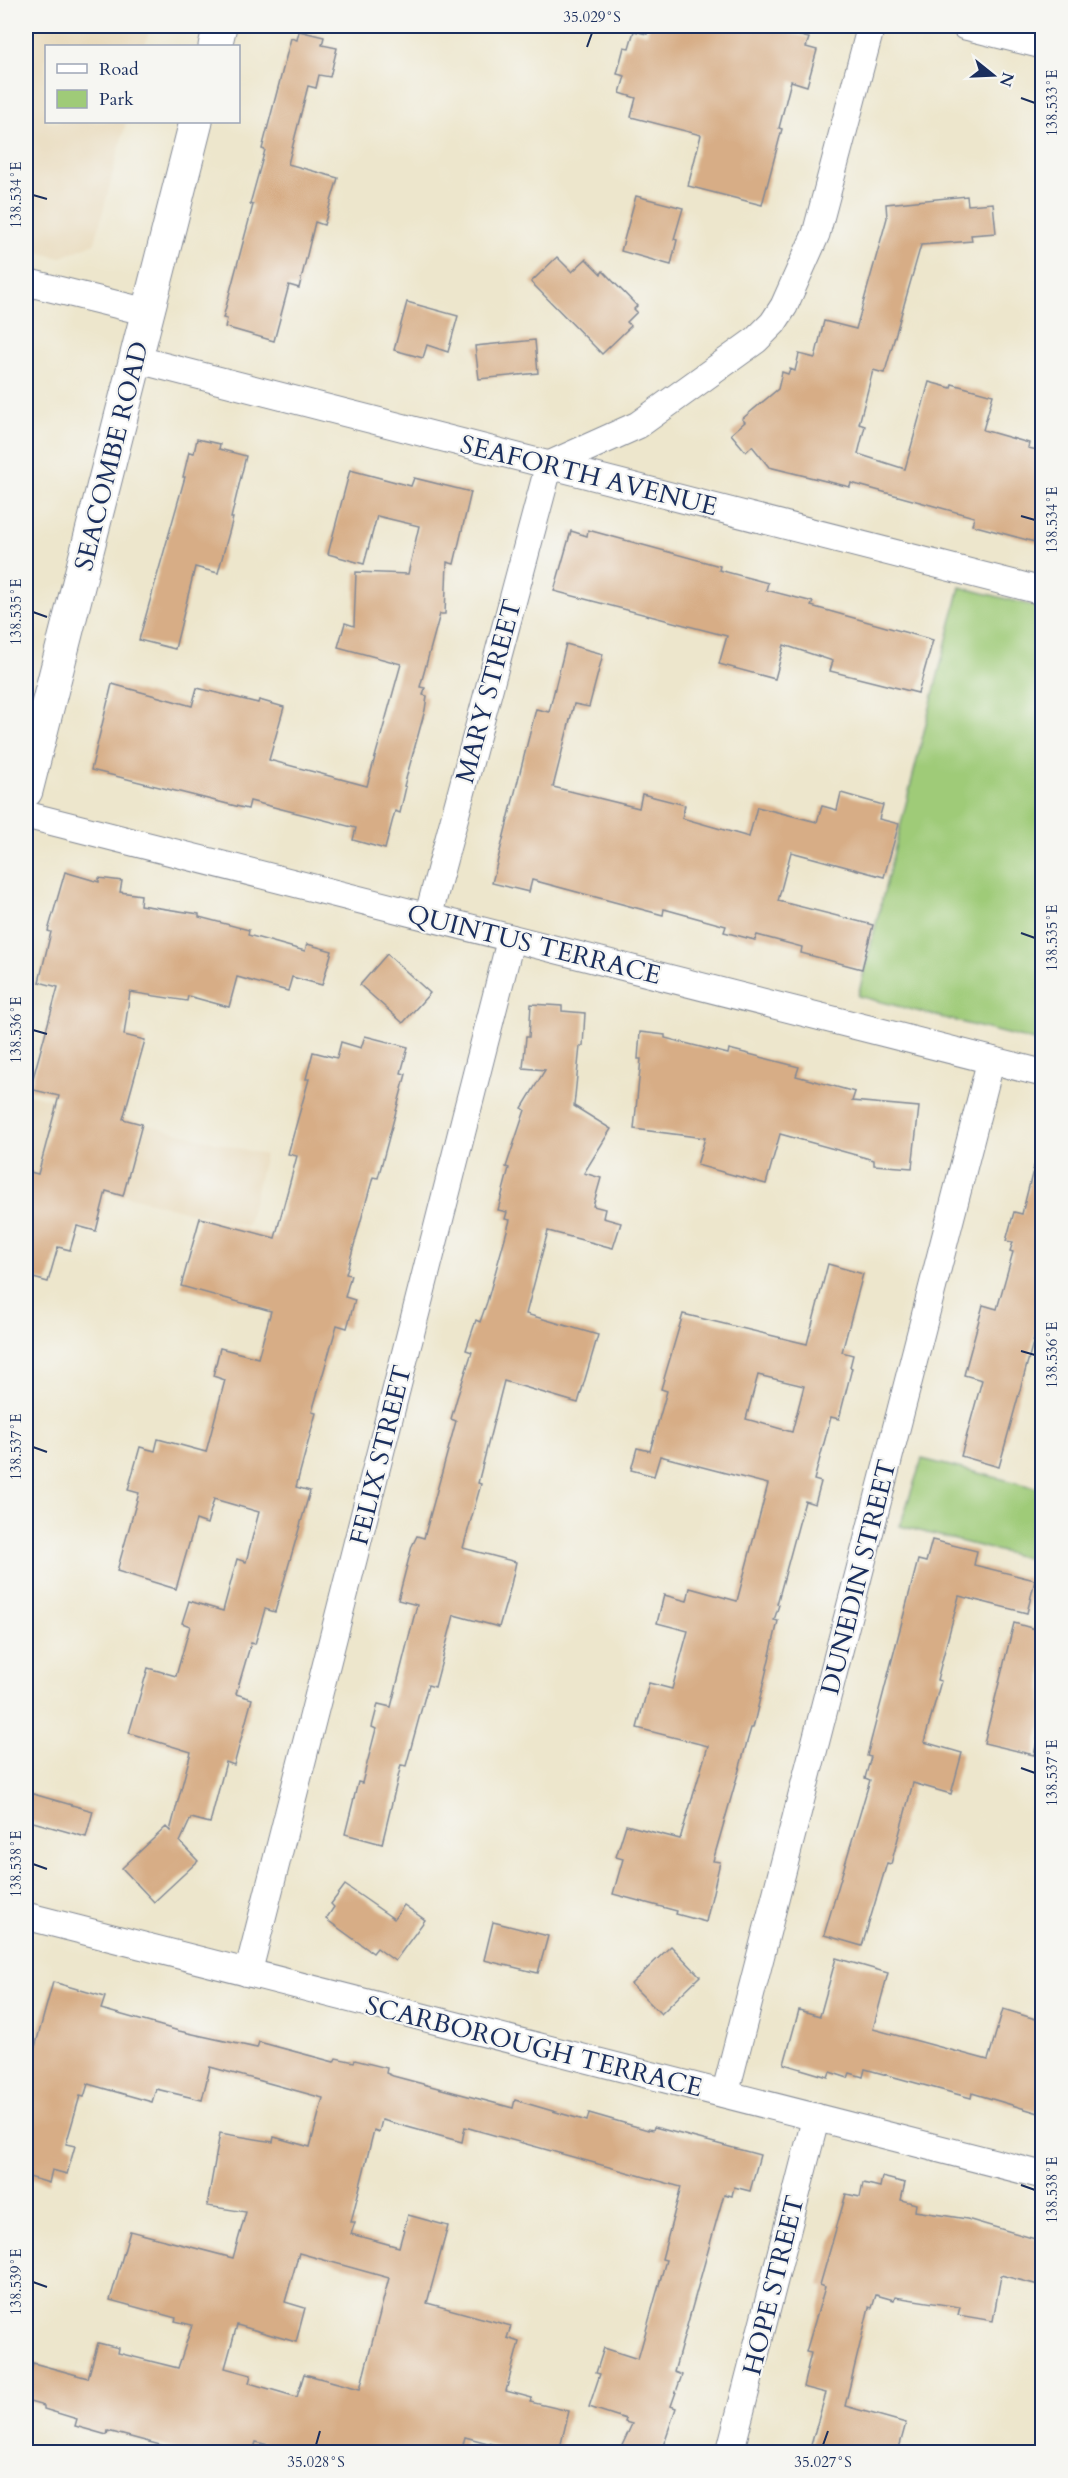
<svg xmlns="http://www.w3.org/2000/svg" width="1068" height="2478" font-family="Cardo,serif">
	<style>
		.built { fill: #e8d9ba }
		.green { fill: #9fcb78; stroke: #5d7d6b; stroke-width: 1.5 }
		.building { fill: #d7ad86; fill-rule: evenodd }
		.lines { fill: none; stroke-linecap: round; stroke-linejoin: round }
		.minor-casing { stroke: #848a95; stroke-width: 29 }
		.secondary-casing { stroke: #848a95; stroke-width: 35 }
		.minor { stroke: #fff; stroke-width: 27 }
		.secondary { stroke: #fff; stroke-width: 33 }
		.ticks { fill: none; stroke: #1b2f5e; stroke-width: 2 }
		.labels { text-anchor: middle; stroke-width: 4.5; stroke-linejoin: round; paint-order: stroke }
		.street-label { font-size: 26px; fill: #1b2f5e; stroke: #f6f6f2 }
		.neatline { fill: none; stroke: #1b2f5e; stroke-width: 2 }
		.ticks-label { font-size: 15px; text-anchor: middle; fill: #1b2f5e }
	</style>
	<rect width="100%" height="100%" fill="#f6f6f2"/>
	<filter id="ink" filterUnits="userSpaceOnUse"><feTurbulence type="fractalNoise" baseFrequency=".0167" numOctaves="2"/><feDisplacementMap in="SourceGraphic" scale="12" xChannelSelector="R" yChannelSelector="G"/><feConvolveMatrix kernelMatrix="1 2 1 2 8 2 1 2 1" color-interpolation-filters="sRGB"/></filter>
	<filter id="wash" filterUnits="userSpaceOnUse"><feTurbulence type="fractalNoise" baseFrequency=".008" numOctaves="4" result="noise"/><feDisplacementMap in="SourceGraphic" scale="24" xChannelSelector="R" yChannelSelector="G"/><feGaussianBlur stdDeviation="1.35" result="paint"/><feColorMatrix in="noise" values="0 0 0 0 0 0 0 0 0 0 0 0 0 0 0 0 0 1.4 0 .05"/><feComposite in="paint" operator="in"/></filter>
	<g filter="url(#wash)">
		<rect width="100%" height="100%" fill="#ede6cc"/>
		<g class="built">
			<path d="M26,26H150L145,46H46V122H126L95,243L60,258L26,249Z"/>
			<path d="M26,1093L265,1155L247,1227L26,1170Z"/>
		</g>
		<g class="green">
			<path d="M960,587L1042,608V1043L858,996Z"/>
			<path d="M922,1459L1042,1489V1562L900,1526Z"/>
		</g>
		<g id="blocks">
			<g class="building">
				<path d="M649,26H762L809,38L806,47L817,50L807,86L791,81L779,128L782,129L762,205L688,186L701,135L631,117L636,98L620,93L625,76L617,74L624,47L629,48L634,31L647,34Z"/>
				<path d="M299,31L324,37L322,45L337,48L330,77L319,75L316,88L308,86L288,164L338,178L324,225L315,222L299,288L289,285L274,341L225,327L227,319L223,318L253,205L250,204L265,150L262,149L291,38L297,40Z"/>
				<path d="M636,196L683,208L674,239L677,240L671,265L621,251Z"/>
				<path d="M967,196L968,205L993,203L996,233L971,235L972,241L921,245L886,368L884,373L873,370L859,424L865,426L858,454L905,469L929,382L951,388L952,384L993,395L983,430L1029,443L1028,448L1042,451V544L972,525L974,517L851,483L850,487L769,467L752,446L746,452L731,434L745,422L742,419L778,389L782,372L788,374L790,369L795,371L799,354L815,358L824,321L856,329L887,218L886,204Z"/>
				<path d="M557,257L572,272L586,259L601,274L603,271L637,306L634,309L637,312L627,322L631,326L602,354L531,282Z"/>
				<path d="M407,302L458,316L448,352L427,345L423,358L394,350Z"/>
				<path d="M535,340L538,373L479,379L475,346Z"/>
				<path d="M197,439L220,444L219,449L246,456L231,518H233L218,573L195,567L175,649L139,640L185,477H183L189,452L194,453Z"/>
				<path d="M350,470L411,486L414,478L471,492L454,564L447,562L445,614H440L420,687L425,688L423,695L427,696L425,710L404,786L406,787L400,813L395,811L385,849L353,840L356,828L250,801L248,809L91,770L112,684L192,706L197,688L258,703L259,700L284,707L269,760L367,786L401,664L338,647L345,623L354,626L356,572L408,574L419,526L377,516L364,564L328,554Z"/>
				<path d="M588,530L720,566L719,570L768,583L766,590L813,602L811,606L933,640L918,693L830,671L833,661L784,645L775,679L719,664L727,636L554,591L571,531L587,536Z"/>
				<path d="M566,644L603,654L589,707L574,704L553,787L639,808L642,794L685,805L682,818L749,837L757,807L817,822L822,806L837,810L841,793L883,805L879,819L899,824L884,877L791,852L778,901L873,925L862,969L801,953L802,947L757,935L755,940L724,932L726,926L664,909L663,915L532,880L529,892L492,883L536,709L549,712Z"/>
				<path d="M65,872L99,882V878L122,881L120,892L141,895L140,905L199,914V917L249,930L248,935L305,951L307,944L332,951L322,985L292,977L288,991L237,977L229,1007L188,996L187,1001L130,992L124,1035L145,1040L123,1119L142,1124L123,1196L106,1191L96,1231L77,1226L70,1250L58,1247L48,1282L26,1276V1171L38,1174L59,1096L30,1089L58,987L39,982L51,932L48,931Z"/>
				<path d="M387,954L430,993L403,1023L360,985Z"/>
				<path d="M531,1004L562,1006V1011L585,1013L583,1046H580L574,1106L611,1129L584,1173L601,1178L593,1206L605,1209L603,1218L621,1223L613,1248L548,1231L526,1314L598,1335L578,1403L504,1381L478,1483L481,1484L463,1548L516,1562L510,1589L499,1627L454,1615L435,1687L428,1685L406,1766L401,1765L382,1844L345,1834L358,1782L362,1783L376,1729L372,1727L378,1704L391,1707L417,1605L398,1600L412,1546L417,1536L424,1538L456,1421L451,1419L457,1398L472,1352L466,1350L476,1320L480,1322L487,1302L510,1220L505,1219L507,1212L498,1210L509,1168L506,1167L525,1110L522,1108L545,1070L523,1068L526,1037H529Z"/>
				<path d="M640,1032L665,1035V1038L728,1054L729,1049L799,1067L796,1076L855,1092L852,1101L919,1107L912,1168L874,1165V1160L780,1134L766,1184L697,1165L705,1138L634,1129L641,1059H638Z"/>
				<path d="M365,1036L408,1047L401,1073L406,1074L378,1178L373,1177L346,1274L351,1275L345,1297L355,1300L347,1328L337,1325L312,1412L316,1413L296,1487L310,1491L275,1612L265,1609L255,1644L251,1643L236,1694L252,1699L234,1765L226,1762L210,1823L191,1818L180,1842L198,1861L154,1902L122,1868L166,1827L170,1831L191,1752L129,1733L148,1668L176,1676L190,1626L182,1623L189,1601L223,1611L237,1559L246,1562L259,1512L214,1499L207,1524L196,1520L176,1589L117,1571L139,1493L128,1490L140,1447L155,1451L158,1439L206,1452L225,1380L213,1376L220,1348L258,1358L271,1311L181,1286L200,1218L275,1238L297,1156L288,1154L309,1079H306L313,1052L337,1058L341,1042L361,1048Z"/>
				<path d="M1034,1166L1042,1167V1326L1038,1324L999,1467L961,1456L982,1380L964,1375L983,1305L997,1309L1013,1252L1010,1251L1013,1242L1006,1241L1014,1212L1022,1214Z"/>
				<path d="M828,1264L863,1274L842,1352L853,1355L850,1367L852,1368L839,1419L831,1417L814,1480L821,1482L815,1504L805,1501L777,1604L779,1605L774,1620L778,1621L753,1728H751L713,1861L720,1862L706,1922L676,1914L677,1911L613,1894L623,1859L616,1857L626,1825L680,1839L708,1746L637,1728L649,1683L672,1689L688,1631L657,1623L664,1595L687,1601L690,1588L737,1601L768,1484L660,1456L654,1476L631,1470L637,1448L650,1451L667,1391L661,1389L683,1314L807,1344ZM758,1375L804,1386L792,1432L746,1419Z"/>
				<path d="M932,1540L977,1551L974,1565L1035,1580L1027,1613L959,1596L937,1680L941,1681L924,1742L962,1753L951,1794L913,1783L891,1864L887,1863L862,1946L824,1935L870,1780L865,1778L871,1757L867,1756L918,1560L926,1562Z"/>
				<path d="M1014,1623L1042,1631V1719L1034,1755L984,1743Z"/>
				<path d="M26,1792L93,1811L86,1837L26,1820Z"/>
				<path d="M345,1885L394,1919L404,1905L425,1920L395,1961L377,1948L373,1953L326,1919L334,1907L331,1904Z"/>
				<path d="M493,1922L548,1936L538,1973L484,1960Z"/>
				<path d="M671,1946L700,1976L661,2014L631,1984Z"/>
				<path d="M836,1958L888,1973L873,2029L988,2060L1003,2009L1042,2021V2114L972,2093L971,2098L865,2069L863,2077L850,2073L848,2078L830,2072L828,2077L784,2064L799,2010L820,2016Z"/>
				<path d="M53,1982L105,1997L101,2009L179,2031L257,2048L259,2042L334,2062L336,2058L354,2062L355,2060L387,2068L386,2073L393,2076L513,2108L515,2100L587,2121L589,2113L648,2130V2129L653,2130L654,2127L760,2155L750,2191L734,2187L732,2196L724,2194L674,2372L682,2375L671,2406L676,2408L661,2452H619L632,2424L625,2422L626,2419L589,2407L600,2374L596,2373L604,2348L638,2359L666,2260L662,2259L681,2187L465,2127L462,2142L382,2120L379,2132L374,2130L351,2222H355L351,2234L399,2247L408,2215L448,2226L427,2303L511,2326L507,2338L519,2342L506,2391L532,2398L530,2402L569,2411L559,2452H522L465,2437L461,2452H296L256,2442L253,2452H186L108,2431L107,2435L75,2426L77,2419L44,2409V2406L26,2401V2387L33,2363L88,2378L98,2343L119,2348L118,2353L178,2368L192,2325L175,2321L176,2318L110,2300L130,2231L233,2258L246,2212L207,2206L220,2133L273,2142L274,2137L310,2147L323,2098L210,2067L202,2100L156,2089L152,2102L88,2084L84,2097L80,2096L66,2144L75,2146L67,2174L52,2170L49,2183L26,2176V2080ZM299,2253L389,2278L360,2389L304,2374L297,2397L249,2383L251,2375L225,2368L237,2325L296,2342L305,2308L285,2302Z"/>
				<path d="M882,2177L905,2183L901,2200L916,2204L915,2211L967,2219L1042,2241V2286L1001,2275L993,2321L958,2315L960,2307L895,2297L894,2300L876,2295L872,2308L869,2307L845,2406L906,2423L898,2452H809L826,2393L803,2387L811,2353L806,2352L825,2287L820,2285L846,2194L860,2197L863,2183L880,2187Z"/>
			</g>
		</g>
	</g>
	<g filter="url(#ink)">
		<use href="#blocks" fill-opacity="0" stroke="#848a95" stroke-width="1.5"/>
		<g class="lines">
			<g class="minor-casing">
				<g id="minor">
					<path d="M965,26L1042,45"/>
					<path d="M26,282L147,312"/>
					<path d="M135,359L1042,591"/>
					<path d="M26,815L1042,1073"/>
					<path d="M428,917L549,465L638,425L756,340L773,323L784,306L816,234L871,26"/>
					<path d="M26,1916L1042,2175"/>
					<path d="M248,1973L511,938"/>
					<path d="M725,2094L991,1060"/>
					<path d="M730,2452L816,2117"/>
				</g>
			</g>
			<g class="secondary-casing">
				<g id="secondary">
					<path d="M215,46L220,26"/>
					<path d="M26,791L196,122"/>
				</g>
			</g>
			<use href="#minor" class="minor"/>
			<use href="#secondary" class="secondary"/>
		</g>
	</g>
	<path class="ticks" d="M587,47L592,33M1021,98L1035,103M33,195L47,199M1021,516L1035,520M33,612L47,617M1021,933L1035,938M33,1030L47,1034M1021,1351L1035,1355M33,1447L47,1452M1021,1768L1035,1773M33,1864L47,1869M1021,2185L1035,2190M33,2282L47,2287M316,2445L320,2431M823,2445L828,2431"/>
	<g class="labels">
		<g class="street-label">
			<text transform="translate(111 456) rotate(-76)" y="9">SEACOMBE ROAD</text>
			<text transform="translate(589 475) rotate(14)" y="9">SEAFORTH AVENUE</text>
			<text transform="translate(488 691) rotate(-75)" y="9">MARY STREET</text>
			<text transform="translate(534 944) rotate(14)" y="9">QUINTUS TERRACE</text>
			<text transform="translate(380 1455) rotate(-76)" y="9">FELIX STREET</text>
			<text transform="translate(858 1577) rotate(-76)" y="9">DUNEDIN STREET</text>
			<text transform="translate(534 2046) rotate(14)" y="9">SCARBOROUGH TERRACE</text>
			<text transform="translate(773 2285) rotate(-76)" y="9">HOPE STREET</text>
		</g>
	</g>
	<rect width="1068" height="2478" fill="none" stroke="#f6f6f2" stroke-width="66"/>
	<rect x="45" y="45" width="195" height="78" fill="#f6f6f2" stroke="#9ea6b7" stroke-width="1.5"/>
	<rect x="57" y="64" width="30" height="9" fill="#ffffff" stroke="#9ea6b7" stroke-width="1.5"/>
	<text x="99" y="75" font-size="18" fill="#1b2f5e">Road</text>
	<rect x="57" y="90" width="30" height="18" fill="#9fcb78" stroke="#9ea6b7" stroke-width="1.5"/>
	<text x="99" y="105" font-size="18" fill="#1b2f5e">Park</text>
	<g transform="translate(993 75) rotate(108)" stroke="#f6f6f2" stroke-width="4.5" paint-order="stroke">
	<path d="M0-4.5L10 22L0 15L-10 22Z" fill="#1b2f5e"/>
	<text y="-9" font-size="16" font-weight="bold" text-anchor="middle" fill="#1b2f5e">N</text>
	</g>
	<rect x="33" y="33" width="1002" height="2412" class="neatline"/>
	<g class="ticks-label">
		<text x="592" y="22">35.029°S</text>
		<text transform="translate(1052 103) rotate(-90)" y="5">138.533°E</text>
		<text transform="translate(16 195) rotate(-90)" y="5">138.534°E</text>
		<text transform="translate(1052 520) rotate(-90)" y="5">138.534°E</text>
		<text transform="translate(16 612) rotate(-90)" y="5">138.535°E</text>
		<text transform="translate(1052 938) rotate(-90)" y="5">138.535°E</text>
		<text transform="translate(16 1030) rotate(-90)" y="5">138.536°E</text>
		<text transform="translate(1052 1355) rotate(-90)" y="5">138.536°E</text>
		<text transform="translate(16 1447) rotate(-90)" y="5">138.537°E</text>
		<text transform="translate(1052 1773) rotate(-90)" y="5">138.537°E</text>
		<text transform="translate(16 1864) rotate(-90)" y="5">138.538°E</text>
		<text transform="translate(1052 2190) rotate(-90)" y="5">138.538°E</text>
		<text transform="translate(16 2282) rotate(-90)" y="5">138.539°E</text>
		<text x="316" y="2467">35.028°S</text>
		<text x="823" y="2467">35.027°S</text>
	</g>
</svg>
